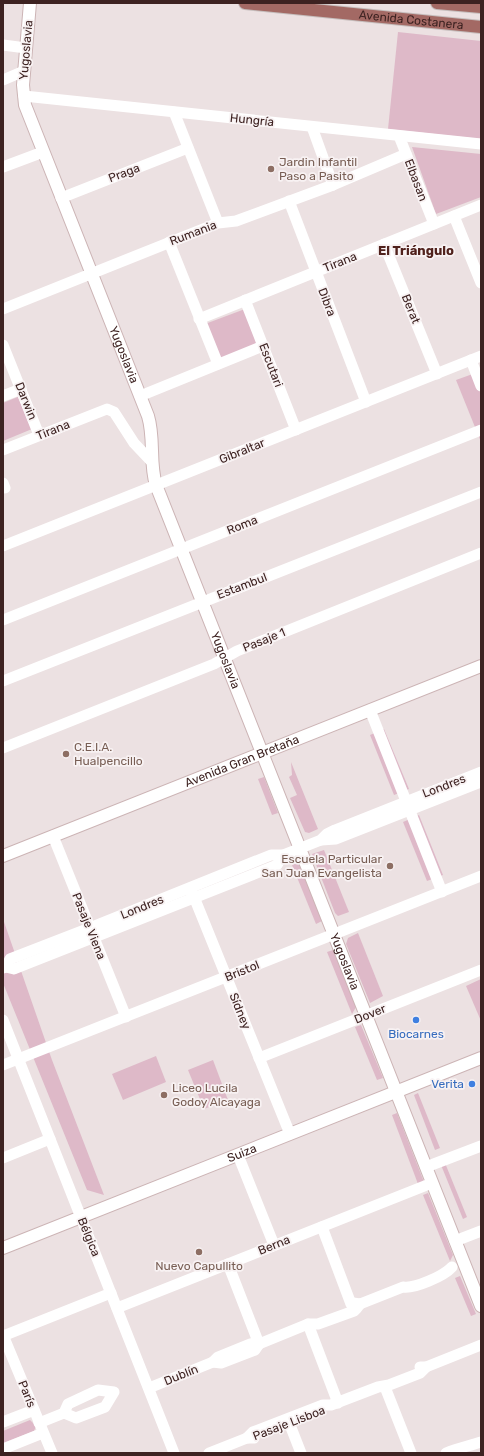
<svg xmlns="http://www.w3.org/2000/svg" width="484" height="1456" font-family="Rubik,sans-serif">
	<style>
		.green { fill: #deb9c8 }
		.lines { fill: none; stroke-linecap: round; stroke-linejoin: round }
		.secondary-casing { stroke: #ccb4b5; stroke-width: 14 }
		.primary-casing { stroke: #c5bdbc; stroke-width: 14 }
		.street { stroke: #fff; stroke-width: 11 }
		.secondary { stroke: #fff; stroke-width: 12 }
		.primary { stroke: #a36964; stroke-width: 12 }
		.education-dot { fill: #8d6e63; stroke: #f8f2f3; stroke-width: 1.5 }
		.shop-dot { fill: #3f7fe0; stroke: #f8f2f3; stroke-width: 1.5 }
		.labels { text-anchor: middle; stroke-width: 3.5; stroke-linejoin: round; paint-order: stroke }
		.street-label { font-size: 12px; fill: #3d2221; stroke: #f8f2f3 }
		.education-label { font-size: 12px; fill: #785e54; stroke: #f8f2f3; text-anchor: start }
		.shop-label { font-size: 12px; fill: #366cbe; stroke: #f8f2f3 }
		.neighbourhood-label { font-size: 13px; font-weight: bold; fill: #50211c; stroke: #f8f2f3 }
	</style>
	<rect width="100%" height="100%" fill="#ece1e2"/>
	<g class="green">
		<path d="M398,32L481,41V139L388,129Z"/>
		<path d="M412,147L481,154V197L436,214Z"/>
		<path d="M245,309L259,344L219,360L205,324Z"/>
		<path d="M481,371V442L456,380Z"/>
		<path d="M20,396L32,429L3,441V403Z"/>
		<path d="M384,729L409,789L394,795L370,735Z"/>
		<path d="M291,762L318,829L309,833L305,832L290,798L297,795L289,777L292,775Z"/>
		<path d="M264,777L278,813L272,815L258,779Z"/>
		<path d="M419,815L443,875L427,881L403,822Z"/>
		<path d="M324,850L349,912L338,916L335,913L312,854Z"/>
		<path d="M298,862L322,921L316,924L292,865Z"/>
		<path d="M3,919L52,1060L104,1195L87,1190L3,983Z"/>
		<path d="M358,933L383,996L370,1003L346,944L348,938Z"/>
		<path d="M333,950L356,1007L352,1014L327,952Z"/>
		<path d="M481,979V1021L466,986Z"/>
		<path d="M361,1025L383,1078L377,1080L355,1027Z"/>
		<path d="M156,1056L166,1082L123,1100L112,1074Z"/>
		<path d="M213,1060L228,1100L204,1109L188,1070Z"/>
		<path d="M418,1093L440,1148L435,1150L414,1095Z"/>
		<path d="M397,1113L424,1182L418,1184L392,1115Z"/>
		<path d="M445,1163L467,1217L463,1219L441,1165Z"/>
		<path d="M428,1193L453,1255L450,1261L423,1195Z"/>
		<path d="M460,1276L476,1314L471,1316L455,1278Z"/>
		<path d="M30,1420L36,1426L34,1431L3,1443V1431Z"/>
	</g>
	<g class="lines">
		<g class="secondary-casing">
			<g id="secondary">
				<path id="s1" d="M30,3L23,85L25,105L148,416C155,439 149,462 156,485L481,1306"/>
				<path id="s2" d="M3,856L481,666"/>
				<path id="s3" d="M3,1248L481,1058"/>
			</g>
		</g>
		<g class="primary-casing">
			<g id="primary">
				<path id="s4" d="M245,3L481,27"/>
				<path d="M437,3L481,7"/>
			</g>
		</g>
		<g class="street">
			<path d="M3,45L26,48"/>
			<path d="M3,80L24,71"/>
			<path d="M24,96L481,144"/>
			<path d="M174,112L218,223"/>
			<path d="M312,127L333,185"/>
			<path d="M399,136L434,224"/>
			<path d="M3,167L43,152"/>
			<path d="M61,198L188,148"/>
			<path d="M289,201L366,402"/>
			<path d="M454,216L481,283"/>
			<path d="M169,242L218,364"/>
			<path d="M384,244L437,374"/>
			<path d="M245,300L296,430"/>
			<path d="M3,309L218,223L236,221L333,185L406,154"/>
			<path d="M199,319L481,205"/>
			<path d="M3,345L39,435"/>
			<path d="M471,360L481,386"/>
			<path d="M3,396L21,389"/>
			<path d="M140,396L263,346"/>
			<path d="M3,450L107,409L114,412L134,443L152,462"/>
			<path d="M3,483L5,488"/>
			<path d="M3,546L481,356"/>
			<path d="M3,620L481,430"/>
			<path d="M3,681L481,492"/>
			<path d="M370,710L442,892"/>
			<path d="M3,748L214,664L237,651L481,553"/>
			<path d="M53,836L126,1017"/>
			<path d="M321,840L336,839L481,782"/>
			<path d="M192,892L290,1134"/>
			<path d="M6,967L10,959L90,928L271,855H283L321,840L327,834L335,830L481,772"/>
			<path d="M3,968L6,967L14,969L277,865L283,855"/>
			<path d="M3,1020L174,1453"/>
			<path d="M259,1058L481,970"/>
			<path d="M3,1065L481,876"/>
			<path d="M238,1155L274,1245"/>
			<path d="M3,1158L50,1139"/>
			<path d="M426,1167L481,1146"/>
			<path d="M322,1227L351,1304"/>
			<path d="M455,1241L481,1231"/>
			<path d="M228,1264L259,1344"/>
			<path d="M353,1303L360,1304L403,1287C414,1289 444,1276 452,1267"/>
			<path d="M117,1308L432,1183"/>
			<path d="M308,1324L338,1403"/>
			<path d="M3,1335L52,1453"/>
			<path d="M3,1336L111,1293"/>
			<path d="M213,1362L218,1357L250,1344L254,1343L259,1344L308,1324H318L354,1311L357,1308L360,1304"/>
			<path d="M420,1367H426L481,1345"/>
			<path d="M385,1387L411,1453"/>
			<path d="M149,1388L213,1362L221,1363L255,1350L259,1344"/>
			<path d="M98,1390L114,1392L105,1407L76,1418L64,1413L68,1404Z"/>
			<path d="M3,1422L34,1410"/>
			<path d="M39,1423L64,1413"/>
			<path d="M290,1425L301,1453"/>
			<path d="M247,1438L253,1432L323,1405H331L378,1387L389,1385L420,1373L426,1367"/>
			<path d="M3,1449L43,1433"/>
			<path d="M209,1453L247,1438H254"/>
			<path d="M446,1453C458,1448 469,1446 481,1442"/>
		</g>
		<use href="#secondary" class="secondary"/>
		<use href="#primary" class="primary"/>
	</g>
	<g class="education-dot">
		<circle cx="271" cy="169" r="4"/>
		<circle cx="66" cy="754" r="4"/>
		<circle cx="390" cy="866" r="4"/>
		<circle cx="164" cy="1095" r="4"/>
		<circle cx="199" cy="1252" r="4"/>
	</g>
	<g class="shop-dot">
		<circle cx="416" cy="1020" r="4"/>
		<circle cx="472" cy="1084" r="4"/>
	</g>
	<g class="labels">
		<g class="street-label">
			<text dy="4" stroke="none"><textPath href="#s4" startOffset="167">Avenida Costanera</textPath></text>
			<text transform="translate(26 50) rotate(-85)" y="4">Yugoslavia</text>
			<text transform="translate(252 120) rotate(6)" y="4">Hungría</text>
			<text transform="translate(124 173) rotate(-21)" y="4">Praga</text>
			<text transform="translate(416 180) rotate(69)" y="4">Elbasan</text>
			<text transform="translate(193 233) rotate(-21)" y="4">Rumania</text>
			<text transform="translate(340 262) rotate(-22)" y="4">Tirana</text>
			<text transform="translate(327 302) rotate(69)" y="4">Dibra</text>
			<text transform="translate(411 309) rotate(68)" y="4">Berat</text>
			<text dy="4" stroke="none"><textPath href="#s1" startOffset="371">Yugoslavia</textPath></text>
			<text transform="translate(271 365) rotate(69)" y="4">Escutari</text>
			<text transform="translate(26 401) rotate(68)" y="4">Darwin</text>
			<text transform="translate(53 430) rotate(-22)" y="4">Tirana</text>
			<text transform="translate(242 451) rotate(-22)" y="4">Gibraltar</text>
			<text transform="translate(242 525) rotate(-22)" y="4">Roma</text>
			<text transform="translate(242 586) rotate(-21)" y="4">Estambul</text>
			<text transform="translate(264 640) rotate(-22)" y="4">Pasaje 1</text>
			<text dy="4" stroke="none"><textPath href="#s1" startOffset="695">Yugoslavia</textPath></text>
			<text dy="4" stroke="none"><textPath href="#s2" startOffset="257">Avenida Gran Bretaña</textPath></text>
			<text transform="translate(444 786) rotate(-21)" y="4">Londres</text>
			<text transform="translate(142 907) rotate(-22)" y="4">Londres</text>
			<text transform="translate(89 926) rotate(68)" y="4">Pasaje Viena</text>
			<text dy="4" stroke="none"><textPath href="#s1" startOffset="1019">Yugoslavia</textPath></text>
			<text transform="translate(242 971) rotate(-22)" y="4">Bristol</text>
			<text transform="translate(240 1011) rotate(68)" y="4">Sídney</text>
			<text transform="translate(370 1014) rotate(-22)" y="4">Dover</text>
			<text dy="4" stroke="none"><textPath href="#s3" startOffset="257">Suiza</textPath></text>
			<text transform="translate(89 1237) rotate(68)" y="4">Bélgica</text>
			<text transform="translate(274 1245) rotate(-22)" y="4">Berna</text>
			<text transform="translate(181 1375) rotate(-22)" y="4">Dublín</text>
			<text transform="translate(27 1394) rotate(68)" y="4">París</text>
			<text transform="translate(289 1423) rotate(-21)" y="4">Pasaje Lisboa</text>
		</g>
		<g class="education-label">
			<text x="279" y="166">Jardin Infantil<tspan x="279" dy="14">Paso a Pasito</tspan></text>
			<text x="74" y="751">C.E.I.A.<tspan x="74" dy="14">Hualpencillo</tspan></text>
			<text x="382" y="863" text-anchor="end">Escuela Particular<tspan x="382" dy="14">San Juan Evangelista</tspan></text>
			<text x="172" y="1092">Liceo Lucila<tspan x="172" dy="14">Godoy Alcayaga</tspan></text>
			<text x="199" y="1270" text-anchor="middle">Nuevo Capullito</text>
		</g>
		<g class="shop-label">
			<text x="416" y="1038">Biocarnes</text>
			<text x="464" y="1088" text-anchor="end">Verita</text>
		</g>
		<g class="neighbourhood-label">
			<text x="416" y="255">El Triángulo</text>
		</g>
	</g>
	<rect width="484" height="1456" fill="none" stroke="#3d2221" stroke-width="8"/>
</svg>
